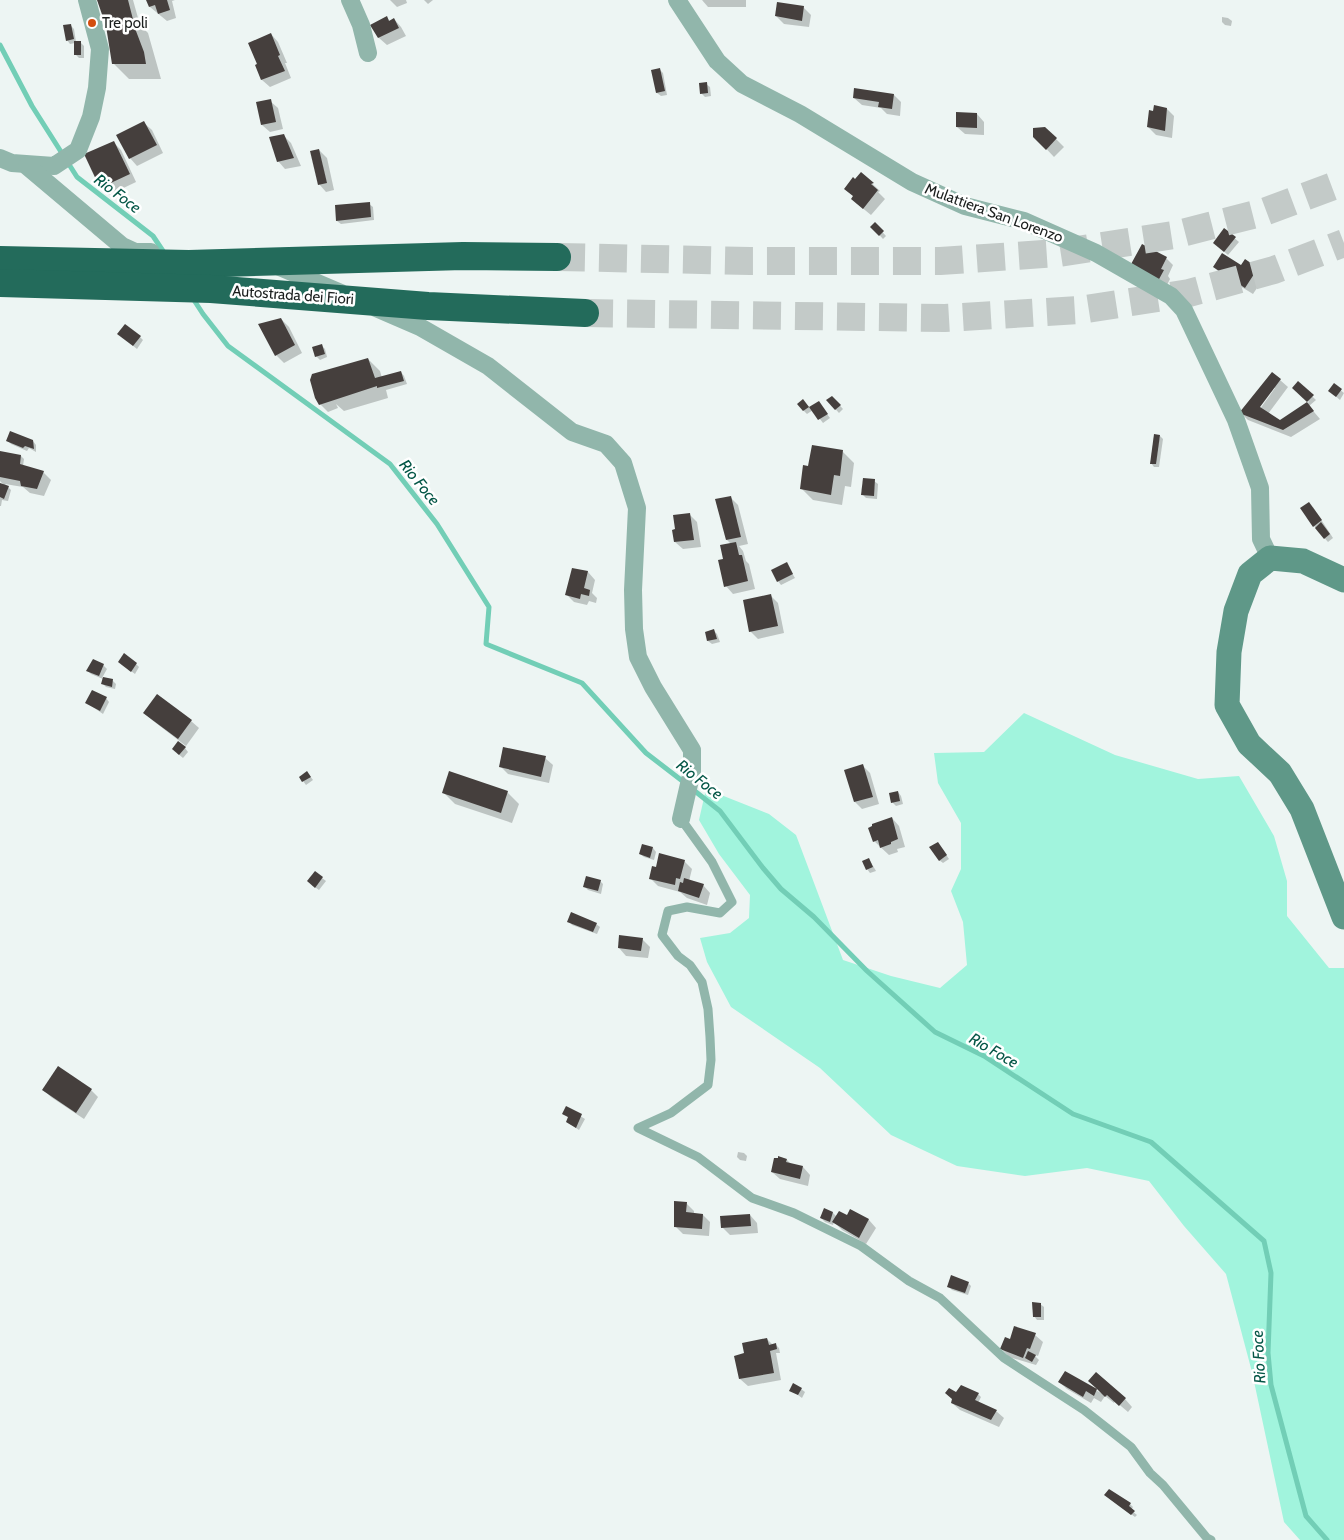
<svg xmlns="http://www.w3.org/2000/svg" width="1344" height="1540" font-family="Cabin,sans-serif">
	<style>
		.green { fill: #a1f4dd }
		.shadow { fill: #0003; fill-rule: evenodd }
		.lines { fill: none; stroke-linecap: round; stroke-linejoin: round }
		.stream { stroke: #72ceb6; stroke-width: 5 }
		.building { fill: #453f3d }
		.motorway-tunnel { stroke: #c3cac8; stroke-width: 28; stroke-dasharray: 28 14; stroke-linecap: butt }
		.service { stroke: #91b6ab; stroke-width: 9 }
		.minor { stroke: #91b6ab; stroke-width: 18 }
		.secondary { stroke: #5f9888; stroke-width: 25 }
		.motorway-bridge { stroke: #236b5b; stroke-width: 28 }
		.poi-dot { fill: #d34e0f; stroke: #fff; stroke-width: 2 }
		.labels { text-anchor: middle; stroke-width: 5; stroke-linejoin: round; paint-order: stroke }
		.poi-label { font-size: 15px; fill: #1b1e1d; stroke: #fff; text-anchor: start }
		.street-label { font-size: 15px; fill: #1b1e1d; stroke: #fff }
		.water-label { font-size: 16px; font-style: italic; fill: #055747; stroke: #fff }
	</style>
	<rect width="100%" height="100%" fill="#edf5f3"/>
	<path class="green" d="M1024,713L1115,755L1198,779L1239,776L1274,836L1287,881V916L1329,968H1344V1540H1300L1284,1522L1252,1372L1226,1274L1184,1226L1149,1181L1087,1168L1025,1176L957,1166L891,1135L820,1068L731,1007L707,962L700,938L730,933L749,918L750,895L719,854L699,820L706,789L769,814L796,835L843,960L891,976L940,988L967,965L963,922L951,891L961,869V823L938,783L934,753L984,752Z"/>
	<g class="shadow">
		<path d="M98,0H133L140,25L148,33L161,79H129L113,63L107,26Z"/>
		<path d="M148,0H175L172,1L176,18L167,21L150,7Z"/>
		<path d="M390,0H406L407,3L397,7Z"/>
		<path d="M424,0H433L428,4Z"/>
		<path d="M702,0H746V7H708Z"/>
		<path d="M803,7L811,15L809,27L784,24L776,16Z"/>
		<path d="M386,17L390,21L394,19L401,27L406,36L387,45L379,38L372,26Z"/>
		<path d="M1222,17L1228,18L1232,21L1231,26L1225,25L1222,22Z"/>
		<path d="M70,25L74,29L76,42H80L84,46V58H79L75,54V43L70,44L67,40Z"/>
		<path d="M271,34L278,42L287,63H285L291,78L270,87L262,80L256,65Z"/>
		<path d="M659,69L663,73L667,95L661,96L657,93Z"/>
		<path d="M706,84L710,87L711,96L705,97L701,93Z"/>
		<path d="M894,95L901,102L900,116L887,114L881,108L862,105L854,98Z"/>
		<path d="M270,101L278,108L283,129L270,132L262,125Z"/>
		<path d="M1167,109L1174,116L1172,138L1156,135L1148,127L1154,112Z"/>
		<path d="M977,114L984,122V135L965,134L957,127Z"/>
		<path d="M144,123L152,130L163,153L137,166L130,158Z"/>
		<path d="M1045,128L1064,147L1054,157L1040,142Z"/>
		<path d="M283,135L291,143L301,166L285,169L278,161Z"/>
		<path d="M114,143L121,150L136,182L109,195L101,188L86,154Z"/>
		<path d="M319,150L327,158L334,190L326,192L319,184Z"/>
		<path d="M862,174L880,191L878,192L885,199L871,215L860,206L854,197L856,181Z"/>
		<path d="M369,204L373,207L374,220L341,224L337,221Z"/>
		<path d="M875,224L886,236L883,239L872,227Z"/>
		<path d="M1225,230L1239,242L1228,255L1218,246Z"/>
		<path d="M1166,258L1173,265L1168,276L1170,279L1166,287L1139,274Z"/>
		<path d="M1214,267L1257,269L1265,276L1253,294L1222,275Z"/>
		<path d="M281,319L289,327L302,353L284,363L276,355Z"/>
		<path d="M122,337H140L143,340L137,349Z"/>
		<path d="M321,345L325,349L327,357L320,360L316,356Z"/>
		<path d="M368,359L380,371L382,378L401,372L404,376L407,384L386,390L388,398L344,411L336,404L338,408L328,412L320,404Z"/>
		<path d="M1280,380L1288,387L1268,414L1280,422L1309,402L1294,388L1298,383L1316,400L1309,406L1320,419L1291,437L1248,420L1241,413ZM1274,387L1275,388L1257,413L1255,411Z"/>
		<path d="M1334,385L1344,393L1340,400L1333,394Z"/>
		<path d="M832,397L843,409L839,413L828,401Z"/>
		<path d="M803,401L810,408L818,402L830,418L823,423L813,410L807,414L804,411Z"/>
		<path d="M1160,436L1163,439L1159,467H1154L1151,463Z"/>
		<path d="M7,440L33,441L36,445V452L29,448L27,451L11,444Z"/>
		<path d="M842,451L854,463L851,487L845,486L842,505L813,500L801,488L809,467Z"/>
		<path d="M0,452L21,456L24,459L23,466L43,472L51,480L44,496L30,493L23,487L5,484L11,490L8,501L2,500L1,506H0V484L5,486L0,481Z"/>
		<path d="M874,481L878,484L877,499L866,498L863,495Z"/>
		<path d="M730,497L738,505L748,544L739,546L743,551L746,561L749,564L755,589L733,594L726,586L724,560L731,544L727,540Z"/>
		<path d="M1313,507L1333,538L1328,542L1314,526Z"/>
		<path d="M689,514L697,522L701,547L683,549L675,542Z"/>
		<path d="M786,563L795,578L781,585L778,581Z"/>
		<path d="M573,569L588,572L595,580L592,593L597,598L596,603L589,601L587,605L574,602L566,594Z"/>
		<path d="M771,596L778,603L784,633L758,639L750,631Z"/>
		<path d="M714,631L717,634L720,642L712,644L708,641Z"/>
		<path d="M136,664L139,667L135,674L123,665Z"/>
		<path d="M103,665L107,669L102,678L113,681L116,684L115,689L106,687L102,683L103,679L91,674L88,671Z"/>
		<path d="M106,698L109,702L103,714L87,703Z"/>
		<path d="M144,713L191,721L199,728L186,746L152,720Z"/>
		<path d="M185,748L188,752L183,758L177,753Z"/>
		<path d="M545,758L553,765L549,783L508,774L500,766Z"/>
		<path d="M863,766L870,773L879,804L862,809L855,802Z"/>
		<path d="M310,776L313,780L306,785L303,781Z"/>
		<path d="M443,792H507L519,804L512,823L455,804Z"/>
		<path d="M898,792L901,796L903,804L896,806L893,803L891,794Z"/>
		<path d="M892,818L899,826L905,847L897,849L898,852L889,855L874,841Z"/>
		<path d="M941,847L949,859L943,863L939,860Z"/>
		<path d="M653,848L656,852L654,860L644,857L640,854Z"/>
		<path d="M869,859L876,871L870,873L867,869Z"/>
		<path d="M684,861L692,869L689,881L703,885L710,893L707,905L687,898L680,892L658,886L650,878L657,868Z"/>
		<path d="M322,878L326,881L319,890L312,885Z"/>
		<path d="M600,881L603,884L601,894L588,890L585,887Z"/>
		<path d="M569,921L596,924L600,927L597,934L572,925Z"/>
		<path d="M642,939L650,947L648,958L626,956L619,948Z"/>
		<path d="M43,1089L91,1090L98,1097L84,1119L51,1097Z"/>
		<path d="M566,1107L585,1119L579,1130L567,1122L569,1118L563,1113Z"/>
		<path d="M738,1152L744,1153L747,1156L746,1161L740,1160L737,1157Z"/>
		<path d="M787,1160L792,1165L803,1167L810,1175L808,1186L780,1179L772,1172Z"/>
		<path d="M686,1203L694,1211V1214L703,1215L710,1222L709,1236L683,1234L675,1226Z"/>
		<path d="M824,1210L833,1213L837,1217H847L851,1210L869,1220L876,1228L866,1244L842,1230L834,1222L833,1225L825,1222L821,1218Z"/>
		<path d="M750,1215L757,1223L758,1233L730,1235L722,1227Z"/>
		<path d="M968,1283L971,1286L968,1295L952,1290L948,1286Z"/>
		<path d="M1040,1304L1044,1307V1320H1037L1034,1316Z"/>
		<path d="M1035,1335L1043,1342L1038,1356L1033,1354L1039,1360L1036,1365L1009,1357L1002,1349L1011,1340Z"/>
		<path d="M767,1339L773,1345H776L779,1348L780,1353H776L781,1380L748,1386L740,1379L735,1357L746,1354Z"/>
		<path d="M1065,1373L1101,1393L1125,1399L1132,1407L1128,1412L1115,1401L1114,1403L1105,1396L1101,1402L1094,1398L1091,1403L1067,1389L1059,1382Z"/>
		<path d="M801,1389L805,1392L802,1398L791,1390Z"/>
		<path d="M957,1394H978L981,1397L978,1403L996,1411L1004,1418L999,1427L960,1410L952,1403Z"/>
		<path d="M1109,1498L1130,1504L1133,1507L1131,1510L1137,1515L1135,1517Z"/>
	</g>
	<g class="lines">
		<g class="stream">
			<path d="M0,45L32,106L77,177L153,236L165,254"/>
			<path d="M192,297L203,314L228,346L390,464L437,524L489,607L486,644L582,683L646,753L685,783"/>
			<path d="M691,788L720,811L763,868L781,889L814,917L867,971L935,1032L984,1056L1073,1114L1151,1142L1264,1241L1271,1273L1268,1353L1271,1385L1306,1516L1327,1540"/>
		</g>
	</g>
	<g class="building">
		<path d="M97,0H128L136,31L144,52L146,64H112L106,26Z"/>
		<path d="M146,0H167L170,10L158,14L155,5L149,7Z"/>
		<path d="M777,2L804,6L802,21L775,16Z"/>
		<path d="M387,16L389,21L394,18L399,28L378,38L370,25Z"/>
		<path d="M71,24L74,39L66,41L63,25Z"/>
		<path d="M271,33L280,55L278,56L285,71L261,80L255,65L257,64L248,43Z"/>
		<rect x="74" y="41" width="7" height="14"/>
		<path d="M660,68L665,91L656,93L651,70Z"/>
		<path d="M707,82L708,93L700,94L699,83Z"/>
		<path d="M854,88L894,94L892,109L878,107L879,102L853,98Z"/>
		<path d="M271,99L276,122L261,125L256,102Z"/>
		<path d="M1154,105L1167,108L1165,131L1147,127L1149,110L1153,111Z"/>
		<path d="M956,112L977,113V128L956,127Z"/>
		<path d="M144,121L157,145L129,159L116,135Z"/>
		<path d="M1045,127L1057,138L1046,150L1033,137V128Z"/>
		<path d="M284,134L294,158L277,162L269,137Z"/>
		<path d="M114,141L130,174L100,188L84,154Z"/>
		<path d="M319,149L327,183L318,185L310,151Z"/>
		<path d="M861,172L874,183L871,184L878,190L863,209L851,199L853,196L844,189L853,177L855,179Z"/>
		<path d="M370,202L371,217L336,221L335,205Z"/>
		<path d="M875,222L884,231L879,236L870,227Z"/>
		<path d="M1224,228L1236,237L1224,252L1213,243Z"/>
		<path d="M1142,244L1167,257L1161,269L1164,270L1158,281L1130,266Z"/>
		<path d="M1222,253L1241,265L1245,259L1258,268L1245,288L1213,267Z"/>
		<path d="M281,318L295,345L275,356L258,324Z"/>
		<path d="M125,324L141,336L133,346L117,334Z"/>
		<path d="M322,344L325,354L315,357L312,347Z"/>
		<path d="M368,358L375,378L401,371L404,381L377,388V386L319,405L315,398L310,380L312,374Z"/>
		<path d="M1272,372L1281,379L1260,407L1280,420L1307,402L1314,411L1283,430L1239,413Z"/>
		<path d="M1298,381L1314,395L1307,402L1292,388Z"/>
		<path d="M1334,383L1342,389L1336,397L1328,391Z"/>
		<path d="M832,396L841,405L835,410L826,400Z"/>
		<path d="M803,399L809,407L803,411L797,404Z"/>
		<path d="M819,401L828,414L818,420L809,407Z"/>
		<path d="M10,431L33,440L34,449L25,446L23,448L6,441Z"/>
		<path d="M1154,434L1160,435L1156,464H1150Z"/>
		<path d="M812,445L843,450L840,476L834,475L831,495L800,489L803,465L808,466Z"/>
		<path d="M0,451L21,455L20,464L44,471L37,489L21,486L20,481L0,477Z"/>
		<path d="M863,478L875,479L874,496L861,495Z"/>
		<path d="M0,483L9,486L4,499L0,497Z"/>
		<path d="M731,496L741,537L726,540L715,499Z"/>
		<path d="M1309,502L1322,520L1313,527L1300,508Z"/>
		<path d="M690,513L694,540L674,542L672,530L675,529L673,515Z"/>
		<path d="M1321,522L1330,534L1324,539L1315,528Z"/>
		<path d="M736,542L739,555H742L748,581L724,587L718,560L723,559L720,545Z"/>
		<path d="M787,562L793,574L777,582L771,570Z"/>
		<path d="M572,568L588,571L584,588L590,590L589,596L581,594L580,599L565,595Z"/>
		<path d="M771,594L778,626L749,632L743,600Z"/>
		<path d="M714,629L717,639L707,641L705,632Z"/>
		<path d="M124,653L137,663L131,672L118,662Z"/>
		<path d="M93,659L104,664L99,676L86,671Z"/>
		<path d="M103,677L113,679L112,687L101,684Z"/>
		<path d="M92,690L107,697L100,711L85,703Z"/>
		<path d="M157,694L192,720L178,739L143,713Z"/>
		<path d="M178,741L186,747L179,755L172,749Z"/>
		<path d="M503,747L546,756L541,777L499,767Z"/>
		<path d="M863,764L873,797L854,802L844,770Z"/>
		<path d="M307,771L311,777L302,782L299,777Z"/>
		<path d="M449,771L508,791L501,813L442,793Z"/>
		<path d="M898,791L900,801L891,803L889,793Z"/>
		<path d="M892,817L898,839L891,842V844L880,848L878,840L873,842L868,828L872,826V824Z"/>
		<path d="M938,842L947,855L939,861L929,847Z"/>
		<path d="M642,844L653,847L650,858L639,854Z"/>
		<path d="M659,853L685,860L680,879L676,878L675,885L649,879L652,866L656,867Z"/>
		<path d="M869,858L873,867L866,870L862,861Z"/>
		<path d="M315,871L323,877L315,888L307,881Z"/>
		<path d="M586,876L601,880L598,891L583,887Z"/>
		<path d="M684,878L704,884L699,898L678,891L680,882L683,883Z"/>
		<path d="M571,912L597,923L593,932L567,922Z"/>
		<path d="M619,935L643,938L641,951L618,948Z"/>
		<path d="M58,1066L92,1089L76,1113L42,1090Z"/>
		<path d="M566,1106L582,1114L576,1128L566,1122L568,1117L562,1114Z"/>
		<path d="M778,1156L787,1159L786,1162L803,1166L800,1179L771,1172L774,1158H778Z"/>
		<path d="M674,1201L687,1202L686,1212L703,1214L702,1229L674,1227Z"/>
		<path d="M824,1208L833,1212L830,1222L820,1218Z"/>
		<path d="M850,1209L869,1219L859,1238L832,1222L839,1211L847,1215Z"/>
		<path d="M750,1214L751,1226L721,1228L720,1216Z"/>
		<path d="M951,1275L969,1282L965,1293L947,1287Z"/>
		<path d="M1032,1302L1041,1303V1317H1033Z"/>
		<path d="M1014,1326L1036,1333L1030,1349L1027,1348L1023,1358L1000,1349L1005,1337L1010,1339Z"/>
		<path d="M767,1338L769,1345L776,1343L777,1349L770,1351L774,1373L739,1379L734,1356L744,1353L742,1343Z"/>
		<path d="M1028,1351L1036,1355L1032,1362L1025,1358Z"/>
		<path d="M1065,1371L1097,1389L1088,1381L1096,1372L1126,1398L1119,1406L1107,1395L1105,1397L1097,1389L1094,1396L1086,1391L1083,1397L1058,1382Z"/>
		<path d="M793,1383L802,1388L798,1395L789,1391Z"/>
		<path d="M961,1385L979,1393L975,1400L997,1410L991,1420L951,1403L952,1399L945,1393L949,1388L956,1392Z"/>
		<path d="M1109,1489L1131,1503L1129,1506L1135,1511L1131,1515L1104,1495Z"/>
	</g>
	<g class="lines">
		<g class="motorway-tunnel">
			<path d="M557,257L750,261H940L1058,253L1174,235L1264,212L1344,182"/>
			<path d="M585,313L945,318L1080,310L1189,293L1274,270L1344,243"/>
		</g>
		<path class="service" d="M681,819L712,862L732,902L720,913L687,907L668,911L662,935L678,956L690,965L702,982L708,1009L710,1037L711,1060L708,1085L671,1113L638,1128L698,1157L752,1198L794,1213L861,1246L909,1281L940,1298L1004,1358L1084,1410L1131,1447L1150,1473L1163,1485L1207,1538L1211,1540"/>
		<g class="minor">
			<path d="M350,0L361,25L368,53"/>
			<path d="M677,0L717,61L742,84L800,114L912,182L965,206L1024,221L1096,253L1171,296L1184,310L1236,420L1260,488L1261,539L1270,558"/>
			<path d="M0,158L12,163L54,166L78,150L91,117L97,88L100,49L87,0"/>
			<path d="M27,166L122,246L135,252H151"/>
			<path d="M275,265L341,293"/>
			<path d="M376,308L420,327L488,366L572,432L606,444L623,463L637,508L633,590L634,629L638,657L653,687L692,750V771L681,819"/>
		</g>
		<path class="secondary" d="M1344,580L1303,561L1270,558L1250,574L1236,611L1229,652L1227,705L1249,744L1280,773L1302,809L1344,917"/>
		<g class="motorway-bridge">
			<path d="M0,260L189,264L463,256L557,257"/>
			<path d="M0,283L211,289L428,306L585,313"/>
		</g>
	</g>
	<circle class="poi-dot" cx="92" cy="23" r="5"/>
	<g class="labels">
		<g class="poi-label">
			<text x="102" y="28">Tre poli</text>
		</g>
		<g class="street-label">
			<text transform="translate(994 213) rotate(20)" y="5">Mulattiera San Lorenzo</text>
			<text transform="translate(293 295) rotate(4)" y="5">Autostrada dei Fiori</text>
		</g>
		<g class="water-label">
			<text transform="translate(118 193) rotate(37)" y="6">Rio Foce</text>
			<text transform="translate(420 482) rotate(51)" y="6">Rio Foce</text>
			<text transform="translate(700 779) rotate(38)" y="6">Rio Foce</text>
			<text transform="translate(994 1050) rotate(30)" y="6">Rio Foce</text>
			<text transform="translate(1258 1357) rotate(-93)" y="6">Rio Foce</text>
		</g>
	</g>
</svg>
